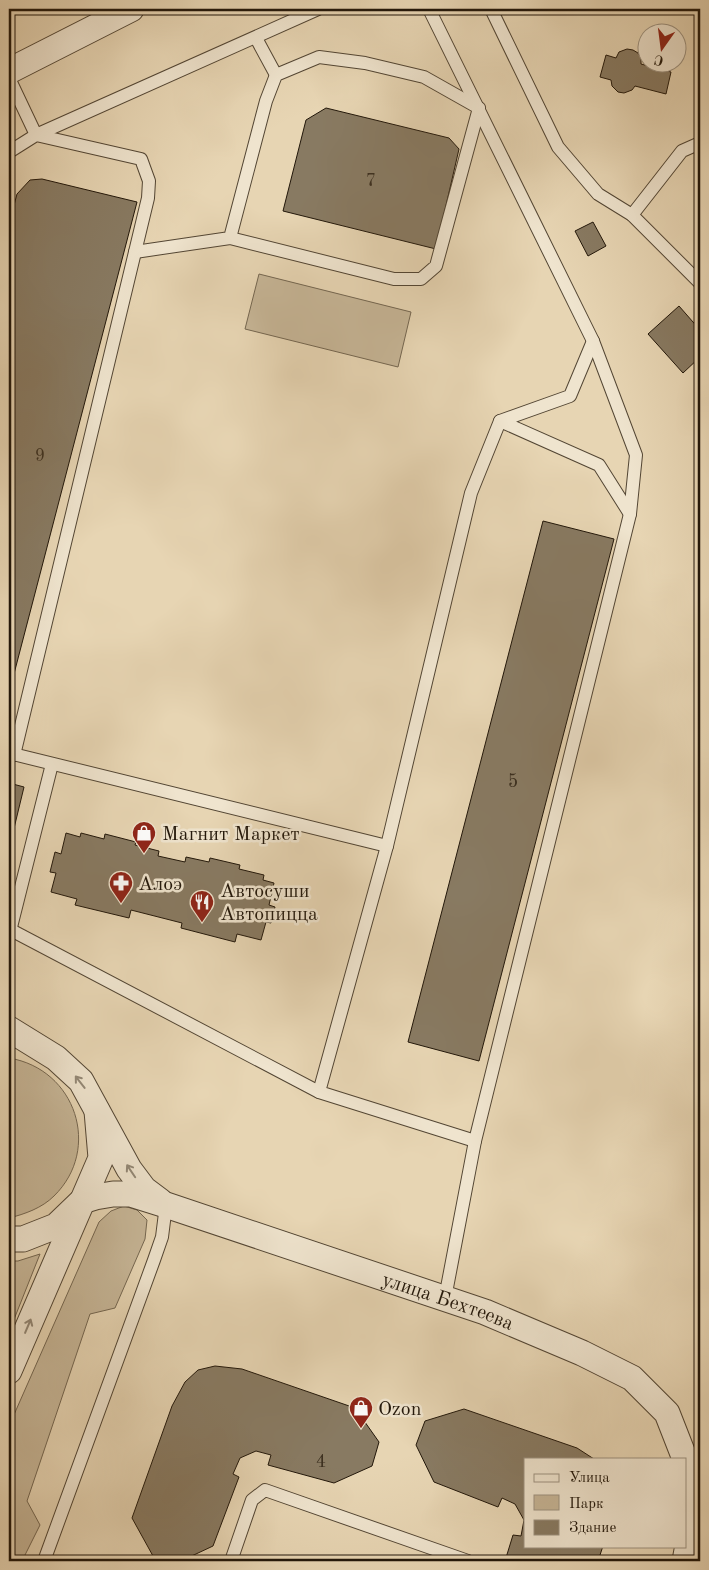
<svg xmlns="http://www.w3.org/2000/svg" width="709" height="1570" font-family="'Old Standard TT',serif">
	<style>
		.green { fill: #c6b596; stroke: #746650 }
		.building { fill: #887a62; stroke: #22170a }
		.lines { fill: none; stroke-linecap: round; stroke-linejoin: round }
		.lane-casing { stroke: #534634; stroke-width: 14 }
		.street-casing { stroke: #534634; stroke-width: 27 }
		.lane { stroke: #efe4ce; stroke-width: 12 }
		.street { stroke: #efe4ce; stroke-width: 25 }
		.oneway { stroke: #938876 }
		.labels { text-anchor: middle; stroke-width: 5; stroke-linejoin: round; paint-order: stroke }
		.number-label { font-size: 18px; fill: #3c3020 }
		.poi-label { font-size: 20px; fill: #22170a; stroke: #efe4ce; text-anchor: start }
		.street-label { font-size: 20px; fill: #22170a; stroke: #efe4ce }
	</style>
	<rect width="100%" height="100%" fill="#e7d5b3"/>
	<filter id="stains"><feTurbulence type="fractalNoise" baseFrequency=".004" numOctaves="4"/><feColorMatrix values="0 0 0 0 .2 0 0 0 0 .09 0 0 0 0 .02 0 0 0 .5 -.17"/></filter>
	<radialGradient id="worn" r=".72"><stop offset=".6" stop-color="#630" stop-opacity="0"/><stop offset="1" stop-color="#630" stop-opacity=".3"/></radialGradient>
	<g class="green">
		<path d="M259,274L411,312L398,367L245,329Z"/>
		<path d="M9,1058C76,1069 102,1149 54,1196C42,1208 25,1214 9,1218Z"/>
		<path d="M124,1206L137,1210L147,1220L145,1239L115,1308L90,1314L27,1501L40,1525L22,1561H9V1426L99,1222L111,1211Z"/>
		<path d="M40,1254L9,1332V1261H18Z"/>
	</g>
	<g class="building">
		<path d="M627,49L633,50L638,53L641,58V64L671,72L666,94L635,86L632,90L624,93L618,92L612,86L611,80L600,77L606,55L616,58L619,52Z"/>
		<path d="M326,108L449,138L459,149L436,249L283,211L306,120Z"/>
		<path d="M42,179L137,202L9,693V224L17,194L30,180Z"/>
		<path d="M593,222L606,246L588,256L575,231Z"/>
		<path d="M679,306L700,330V357L683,373L648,334Z"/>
		<path d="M543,521L614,539L479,1061L408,1042Z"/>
		<path d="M9,783L24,787L9,849Z"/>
		<path d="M66,833L80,837L81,833L104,839L105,834L136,842L135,845L159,851L158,856L185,862L186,857L209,862L210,858L240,865L239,869L264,875L263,880L274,883L269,905L275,907L271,923L266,922L261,940L237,934L235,942L181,928L182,923L131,910L129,918L75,905L77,899L51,892L56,873L50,872L55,852L61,854Z"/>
		<path d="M215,1366L242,1369L355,1408L379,1442L372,1466L334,1483L268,1465L271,1455L256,1451L240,1458L233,1474L239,1477L213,1546L181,1561H174L153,1556L132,1518L172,1406L185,1382L198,1370Z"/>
		<path d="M464,1409L577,1448L594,1459H525V1546H603L598,1561H505L513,1535L521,1536L524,1520L515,1504L502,1498L498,1507L434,1482L416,1445L425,1421Z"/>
	</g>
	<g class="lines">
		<g class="lane-casing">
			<g id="lane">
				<path d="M429,9L593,341L636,455L630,514L475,1141L445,1298"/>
				<path d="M491,9L558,147L598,194L632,215L700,283"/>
				<path d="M256,38L276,75"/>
				<path d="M9,78L36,135L318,9"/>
				<path d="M9,152L36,135L141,159L149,181L148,198L14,755"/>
				<path d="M632,215L682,151L700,143"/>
				<path d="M135,252L230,238L266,101L276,75L319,57L365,63L424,77L479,108L436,266L421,279H394L230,238"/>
				<path d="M593,341L570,396L500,421L599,465L630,514"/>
				<path d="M9,753L387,846"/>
				<path d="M9,929L319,1092"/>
				<path d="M10,931L52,764"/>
				<path d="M475,1141L319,1092L387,846L471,493L500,421"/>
				<path d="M44,1561L154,1260L162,1237L166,1205"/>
				<path d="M231,1561L252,1500L265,1490L468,1561"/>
			</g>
		</g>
		<g class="street-casing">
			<g id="street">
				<path d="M9,71L131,9"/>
				<path d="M9,1029L56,1058L81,1081L129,1169L144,1189L160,1201"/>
				<path id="s1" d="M9,1239H23L56,1226L82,1201L95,1197L113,1194H131L166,1205L485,1312L582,1353L632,1378L667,1413L685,1459"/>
				<path d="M9,1371L101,1158L97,1111"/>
				<path d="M685,1561L690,1534V1470L685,1459"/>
			</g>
		</g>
		<use href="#lane" class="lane"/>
		<use href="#street" class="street"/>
	</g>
	<defs><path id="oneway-shaft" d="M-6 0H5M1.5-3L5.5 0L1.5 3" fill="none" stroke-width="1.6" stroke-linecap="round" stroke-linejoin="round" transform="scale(1.25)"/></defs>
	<g class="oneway">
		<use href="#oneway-shaft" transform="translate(80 1082) rotate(-128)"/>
		<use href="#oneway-shaft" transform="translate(131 1171) rotate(-124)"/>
		<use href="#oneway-shaft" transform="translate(28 1326) rotate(-67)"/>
	</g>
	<defs>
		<g id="shop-pin" transform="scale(1.25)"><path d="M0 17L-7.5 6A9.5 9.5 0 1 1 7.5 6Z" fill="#8f2418" stroke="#efe4ce"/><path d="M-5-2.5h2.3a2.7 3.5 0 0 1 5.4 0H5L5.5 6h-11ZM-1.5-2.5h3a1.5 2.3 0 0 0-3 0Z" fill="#fff"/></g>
		<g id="pharmacy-pin" transform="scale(1.25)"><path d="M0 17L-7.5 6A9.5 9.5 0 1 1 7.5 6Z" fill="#8f2418" stroke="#efe4ce"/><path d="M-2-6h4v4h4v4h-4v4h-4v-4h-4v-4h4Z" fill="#fff"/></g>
		<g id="restaurant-pin" transform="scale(1.25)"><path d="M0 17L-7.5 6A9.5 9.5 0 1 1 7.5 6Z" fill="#8f2418" stroke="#efe4ce"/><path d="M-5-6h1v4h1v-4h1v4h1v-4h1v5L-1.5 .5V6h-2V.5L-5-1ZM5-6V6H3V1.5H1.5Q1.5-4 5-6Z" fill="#fff"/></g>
	</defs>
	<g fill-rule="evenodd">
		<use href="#shop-pin" x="144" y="833"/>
		<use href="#pharmacy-pin" x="121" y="883"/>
		<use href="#restaurant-pin" x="202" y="902"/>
		<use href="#shop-pin" x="361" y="1408"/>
	</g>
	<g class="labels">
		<g class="number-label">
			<text x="371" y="186">7</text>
			<text x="40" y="461">9</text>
			<text x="513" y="787">5</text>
			<text x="321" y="1467">4</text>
		</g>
		<g class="poi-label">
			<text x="162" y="840">Магнит Маркет</text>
			<text x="138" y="890">Алоэ</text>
			<text x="220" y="897">Автосуши<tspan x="220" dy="23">Автопицца</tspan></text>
			<text x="378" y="1415">Ozon</text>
		</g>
		<g class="street-label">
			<text dy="7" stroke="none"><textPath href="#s1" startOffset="470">улица Бехтеева</textPath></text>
		</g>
	</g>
	<rect width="709" height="1570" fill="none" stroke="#e7d5b3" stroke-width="30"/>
	<rect x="10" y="10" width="689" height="1550" fill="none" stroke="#22170a" stroke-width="2.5"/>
	<rect x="15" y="15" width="679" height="1540" fill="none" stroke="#22170a"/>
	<rect x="524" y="1458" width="162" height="90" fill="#efe4ce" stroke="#9d9280"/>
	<rect x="534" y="1474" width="25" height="8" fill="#efe4ce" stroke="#9d9280"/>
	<text x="569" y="1482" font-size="15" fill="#22170a">Улица</text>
	<rect x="534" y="1495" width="25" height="15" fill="#c6b596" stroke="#9d9280"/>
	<text x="569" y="1508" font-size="15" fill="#22170a">Парк</text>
	<rect x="534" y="1520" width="25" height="15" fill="#887a62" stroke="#9d9280"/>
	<text x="569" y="1532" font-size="15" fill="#22170a">Здание</text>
	<g transform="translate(662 48) rotate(194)"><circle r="24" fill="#efe4ce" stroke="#9d9280"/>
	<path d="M0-4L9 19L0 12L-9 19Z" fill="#8f2418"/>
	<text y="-8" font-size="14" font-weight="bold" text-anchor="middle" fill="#22170a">С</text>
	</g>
	<rect width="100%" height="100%" filter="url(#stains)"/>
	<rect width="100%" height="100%" fill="url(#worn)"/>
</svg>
